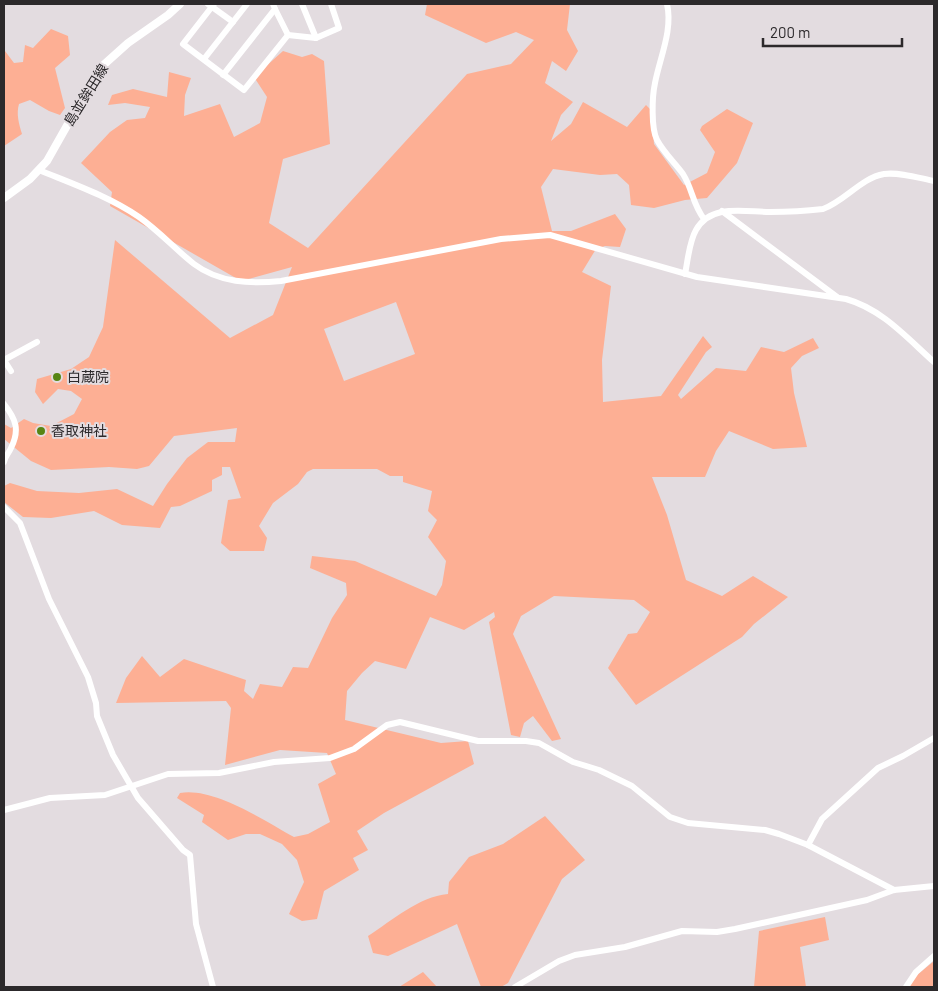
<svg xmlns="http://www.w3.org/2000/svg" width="938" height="991" font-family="Barlow,'Noto Sans JP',sans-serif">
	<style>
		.green { fill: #fdaf94; fill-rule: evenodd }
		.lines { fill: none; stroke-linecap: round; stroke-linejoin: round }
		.minor { stroke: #fff; stroke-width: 6 }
		.major { stroke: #fff; stroke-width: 8 }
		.poi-dot { fill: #578513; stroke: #e3dce0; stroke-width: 2 }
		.labels { text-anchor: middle; stroke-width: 4; stroke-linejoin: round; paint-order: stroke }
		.street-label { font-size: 14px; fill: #2c292b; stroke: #e3dce0 }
		.poi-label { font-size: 14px; fill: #2c292b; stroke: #e3dce0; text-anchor: start }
	</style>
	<rect width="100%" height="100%" fill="#e3dce0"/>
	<g class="green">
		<path d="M427,4H570L567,30L578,51L566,71L552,61L545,83L573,102L561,115L551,141L571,124L583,102L627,127L646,105L651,110L654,144L684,185L707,173L715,152L700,130L702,126L727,109L753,123L737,163L707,198L685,200L654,208L631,205L629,185L617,174L600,175L553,169L541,187L552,231H571L615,214L626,229L620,247L605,246L596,249L582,272L611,286L602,360L603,402L661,396L703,336L712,347L706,352L678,395L681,399L716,368L746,371L761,347L784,352L813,338L819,348L802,356L791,368L794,393L807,447L773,449L729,431L716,451L705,477H652L667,515L686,580L722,596L753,576L788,597L754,624L742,637L636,705L608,668L628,634L637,633L650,612L634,600L554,596L521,616L513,634L561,739L552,741L533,716L524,723L520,737L511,735L489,622L495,617L494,612L464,630L430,617L406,669L375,661L362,673L347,691L345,720L441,743L468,741L474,764L384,813L357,831L368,850L353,858L359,870L324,891L317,919L302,921L289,914L304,882L297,860L282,844L260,834H246L228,840L202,822L204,815L177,798L180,793C214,787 265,821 294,837L308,834L330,822L318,784L336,774L327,753L280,750L225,765L231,708L226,701L116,703L126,678L142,656L160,677L184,659L246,680L244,691L253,699L260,684L282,687L293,667L308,668L332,618L347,595L346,583L310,568L312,556L355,561L436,596L442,585L446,561L428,537L437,520L428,511L432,491L403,482V476H390L377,469H313L307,472L298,484L273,503L259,526L267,538L264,551H230L221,543L228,500L241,498L230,467H222V475L212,480V491L180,506L171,507L160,528L122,525L94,511L51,518L23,517L4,502V486L10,483L37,491L79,493L117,489L153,506L167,484L187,458L208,442H235L237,428L174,436L149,466L137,469L109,467L51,470L31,461L4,439V424L11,428L24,419L33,423L51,426L74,414L82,399L71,391L58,389L43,404L35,392L37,379L71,369L89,357L103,327L115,240L230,338L273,315L292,267L241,281L110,206L112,192L81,163L110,132L127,120L145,118L150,107L125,103L108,105L112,95L133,89L167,97L169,72L191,78L185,95L184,116L220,104L234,137L260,123L267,97L254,77L283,51L302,57L312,54L324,61L330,144L283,159L269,223L308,248L467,74L511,64L534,40L516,32L486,43L425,15ZM396,302L415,354L344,381L324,329Z"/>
		<path d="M51,29L68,36L70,55L55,68L65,108L60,115L49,111L30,100L19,104C16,114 19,124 22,134L4,146V52L5,51L14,63L23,62L25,45L33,48Z"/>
		<path d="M545,816L585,860L562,879L508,983L501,987H481L457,924L388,956L373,953L368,936C393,920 418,897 448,894L449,882L469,857L503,844Z"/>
		<path d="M825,917L829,940L800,947L806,987H754L759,931Z"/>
		<path d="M934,961V987H904L906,984Z"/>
		<path d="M423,972L437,987H399Z"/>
	</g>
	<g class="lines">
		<g class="minor">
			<path d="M208,4L233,22"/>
			<path d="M214,4L183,44L244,90L288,35L316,38L339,28L331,4"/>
			<path d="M302,4L316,38"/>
			<path d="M667,4C673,30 660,57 655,83C652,97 651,128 657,140C664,153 675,163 683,174C693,190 692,203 704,219"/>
			<path d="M275,9L288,35"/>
			<path d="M204,59L247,4"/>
			<path d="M223,75L275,9L273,4"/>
			<path d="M39,170C73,184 108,196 139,217C159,231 175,249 194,264C219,283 251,284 281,281L501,239L550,235L697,277L846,299C882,309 907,338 934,362"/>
			<path d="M722,211L837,297"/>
			<path d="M685,274C688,260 689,242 696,230C711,203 745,212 770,212C787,212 806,211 823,209C845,201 861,178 884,174C900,172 919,178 934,181"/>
			<path d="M4,360L37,342"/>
			<path d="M4,360L11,371"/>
			<path d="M4,404C16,419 20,430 11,448C9,453 5,456 4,462"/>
			<path d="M4,507L20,523L49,599L88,677L96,703L97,716L113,755L138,798L183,850L190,855L196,924L213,987"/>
			<path d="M4,810L50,798L105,795L168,774L219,773L274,762L330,758L354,749L387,725L400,722L478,741H526L539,743L573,762L599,770L632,786L670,817L688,823L765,830L779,834L808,845L894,890"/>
			<path d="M808,845L822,819L878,768L903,756L934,738"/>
			<path d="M515,987L559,961L575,955L625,947L682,931L717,932L735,929L867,900L894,890L934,886"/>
			<path d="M906,987L916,972L934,956"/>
		</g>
		<path class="major" d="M4,198L30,179L47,161L99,69L128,43L168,15L180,4"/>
	</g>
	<g class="poi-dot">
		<circle cx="57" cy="377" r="5"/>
		<circle cx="41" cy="431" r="5"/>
	</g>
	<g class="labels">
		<g class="street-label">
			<text transform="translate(86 95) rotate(-58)" y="5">島並鉾田線</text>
		</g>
		<g class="poi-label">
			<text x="67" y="382">白蔵院</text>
			<text x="51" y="436">香取神社</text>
		</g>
	</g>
	<rect width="938" height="991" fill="none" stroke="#2c292b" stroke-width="10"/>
	<path d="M763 38v8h139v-8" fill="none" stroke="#2c292b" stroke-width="2.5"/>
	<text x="770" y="38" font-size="15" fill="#2c292b" stroke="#e3dce0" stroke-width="4" paint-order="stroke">200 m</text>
</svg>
